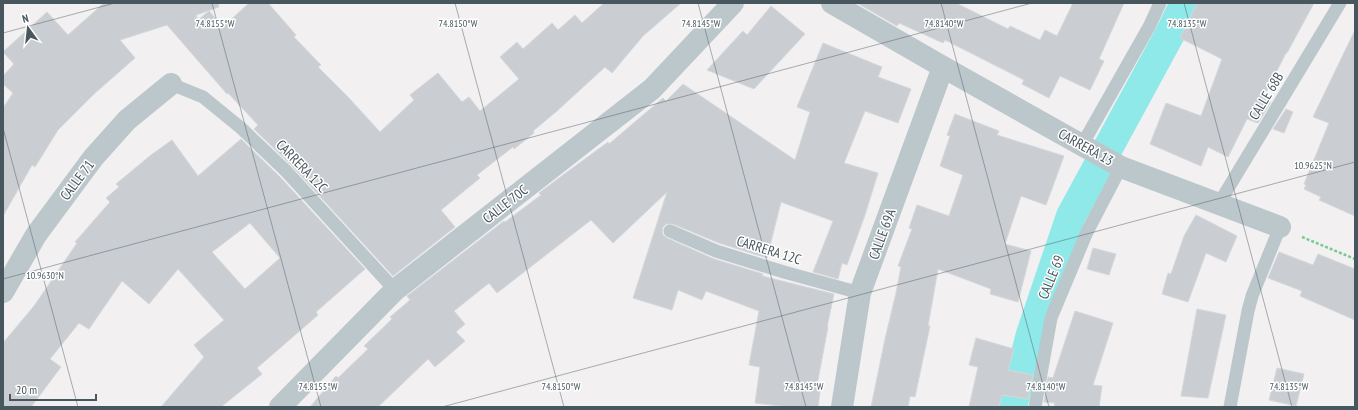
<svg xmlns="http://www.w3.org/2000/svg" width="1358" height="410" font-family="'PT Sans Narrow',sans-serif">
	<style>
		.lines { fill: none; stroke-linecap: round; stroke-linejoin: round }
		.canal { stroke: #8fe9e9; stroke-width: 30 }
		.building { fill: #caced2; stroke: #d4d8db; fill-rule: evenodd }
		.path { stroke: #79cb92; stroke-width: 2.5; stroke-dasharray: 3 2; stroke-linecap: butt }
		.service { stroke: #bcc7cc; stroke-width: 13 }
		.minor { stroke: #bcc7cc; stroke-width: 22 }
		.tertiary { stroke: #bcc7cc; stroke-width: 22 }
		.ticks { fill: none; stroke: #48575d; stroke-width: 1; stroke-opacity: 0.45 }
		.labels { text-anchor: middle; stroke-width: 3; stroke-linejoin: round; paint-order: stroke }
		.street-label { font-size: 14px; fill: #48575d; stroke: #fff }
		.ticks-label { font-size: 10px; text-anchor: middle; fill: #48575d; stroke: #fff; stroke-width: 3; stroke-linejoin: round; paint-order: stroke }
	</style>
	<rect width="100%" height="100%" fill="#f2f0f0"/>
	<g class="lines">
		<path class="canal" d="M1012,407L1031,334L1071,216L1171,32L1185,3"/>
	</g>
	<g class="building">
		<path d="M104,3H218L219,7L196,15L198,20L209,11L223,27L249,3H268L296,35L294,37L321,65L318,67L348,97L380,132L414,100L410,95L438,73L462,102L469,97L480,111L519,79L500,57L517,42L523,49L552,23L558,30L575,15L582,23L604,3H681L643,36L612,73L605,67L557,111L533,131L534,133L514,149L513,147L477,175L480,178L441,210L455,227L393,276L292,166L254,129L258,125L228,93L227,94L167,25L120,40L135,58L94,94L58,130L35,167L32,165L3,216V108L13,93L3,84V76L14,64L3,52L47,12L68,35Z"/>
		<path d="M857,3H956L1008,29L1010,26L1040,40L1045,30L1057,36L1073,3H1124L1099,59L1104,61L1090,90L1060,76L1049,98L1022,84L1024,80L945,40L943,43L899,23L897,26Z"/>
		<path d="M1197,3H1314L1287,53H1286L1263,98L1271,102L1258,123L1247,119L1228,157L1208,147L1201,166L1150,144L1166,103L1201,116L1222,59L1180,38Z"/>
		<path d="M771,6L805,34L754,89L707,70L743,31L747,35Z"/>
		<path d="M1355,30V216L1319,200L1321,197L1304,189L1306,185L1304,184L1329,123L1313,117Z"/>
		<path d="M823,43L882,67L878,77L911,89L898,123L865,111L844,163L878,173L865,215L847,265L842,263L838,279L813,272L833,221L781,202L767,258L719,243L673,224H666L663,227L662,232L663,235L667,238L714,259L763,274L762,276L834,294L827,327H828L817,385H821L818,407H788L755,403L760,367L749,365L759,311L706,291L702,300L678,290L672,310L633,298L667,192L613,243L591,220L497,293L489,283L454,311L465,324L456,332L465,341L435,367L428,359L378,407H310L336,376L338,378L368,349L364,346L392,319L390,317L410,300L407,296L504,221L505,222L541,195L539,193L559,178L608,142L609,144L663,98L666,101L683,84L795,160L810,112L797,107Z"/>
		<path d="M1286,109L1293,112L1284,133L1273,129Z"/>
		<path d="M955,114L999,131L997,135L1064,156L1046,205L1021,196L1005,244L1031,251L1018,302L990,294L991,289L938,269L928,326H930L915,397L910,396L908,407H871L885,339L896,293L901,267L898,266L912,229L909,228L917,205L949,216L963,175L940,166L950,136L947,135Z"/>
		<path d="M241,139L280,177L365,269L316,312L318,315L257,368L262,374L221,407H161L204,357L194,345L224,320L178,269L149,304L122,281L89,329L79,323L50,359L61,367L31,407H3V343L34,306L77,243L75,242L110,202L106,198L119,187L116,184L151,155L172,140L198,176ZM250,223L280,258L245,289L212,252Z"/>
		<path d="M1196,215L1237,236L1226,262L1206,253L1188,302L1162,294L1168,273L1171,274L1184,236Z"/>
		<path d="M1093,248L1116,254L1109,275L1087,269Z"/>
		<path d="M1279,252L1313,265L1318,254L1355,269V320L1300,296L1302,291L1268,278Z"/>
		<path d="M1197,309L1226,315L1208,398L1181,396Z"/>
		<path d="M1075,311L1113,323L1093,385L1102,386L1099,407H1054L1055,403L1044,402L1048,377L1053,378Z"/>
		<path d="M976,338L1014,349L1008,370L1033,375L1028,399L1002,395L999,407H969L978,367L969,365Z"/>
		<path d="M1277,368L1304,374L1296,406L1269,400Z"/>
	</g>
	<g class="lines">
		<path class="path" d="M1302,237L1355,259"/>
		<g class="service">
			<path d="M171,84L203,97L241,128L286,171L395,290"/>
			<path d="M1082,145L1150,25L1160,3"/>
			<path d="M1218,205L1340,3"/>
			<path d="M670,231L716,251L784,272L860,293"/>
			<path d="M1035,407L1051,318L1087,232L1121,167"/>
			<path d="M1230,407L1248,311L1252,296L1280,227"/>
		</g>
		<g class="minor">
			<path d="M832,3L943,67L1121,167L1280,227"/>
			<path d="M3,292L36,235L93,158L127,120L171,84"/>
			<path d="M842,407L860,293L943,67"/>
		</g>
		<path class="tertiary" d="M280,407L395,290L652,89L733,3"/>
	</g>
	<path class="ticks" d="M212,3L321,407M455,3L564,407M698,3L806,407M941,3L1049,407M1184,3L1292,407M3,33L115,3M3,128L78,407M3,279L1032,3M442,407L1355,162"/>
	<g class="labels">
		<g class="street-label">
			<text transform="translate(1266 96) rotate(-59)" y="5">CALLE 68B</text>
			<text transform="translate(1086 147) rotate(29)" y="5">CARRERA 13</text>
			<text transform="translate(302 166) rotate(46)" y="5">CARRERA 12C</text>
			<text transform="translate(77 180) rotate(-53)" y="5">CALLE 71</text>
			<text transform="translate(505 204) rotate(-38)" y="5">CALLE 70C</text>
			<text transform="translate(882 234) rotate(-70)" y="5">CALLE 69A</text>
			<text transform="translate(769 250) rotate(17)" y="5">CARRERA 12C</text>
			<text transform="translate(1051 277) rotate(-68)" y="5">CALLE 69</text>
		</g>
	</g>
	<g class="ticks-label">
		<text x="215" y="27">74.8155°W</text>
		<text x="458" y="27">74.8150°W</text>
		<text x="701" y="27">74.8145°W</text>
		<text x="944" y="27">74.8140°W</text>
		<text x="1187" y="27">74.8135°W</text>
		<text x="1313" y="169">10.9625°N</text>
		<text x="45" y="279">10.9630°N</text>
		<text x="318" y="390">74.8155°W</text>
		<text x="561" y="390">74.8150°W</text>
		<text x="804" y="390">74.8145°W</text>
		<text x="1046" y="390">74.8140°W</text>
		<text x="1289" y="390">74.8135°W</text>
	</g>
	<rect width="1358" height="410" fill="none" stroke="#48575d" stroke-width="8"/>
	<g transform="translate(28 28) rotate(345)" stroke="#ffffff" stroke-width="3" paint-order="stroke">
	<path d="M0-3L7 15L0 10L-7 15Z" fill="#48575d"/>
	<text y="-6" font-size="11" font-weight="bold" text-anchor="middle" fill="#48575d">N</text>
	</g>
	<path d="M10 394v6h86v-6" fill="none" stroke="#48575d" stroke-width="2"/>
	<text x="16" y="394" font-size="12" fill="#48575d" stroke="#ffffff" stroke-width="3" paint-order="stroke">20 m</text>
</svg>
